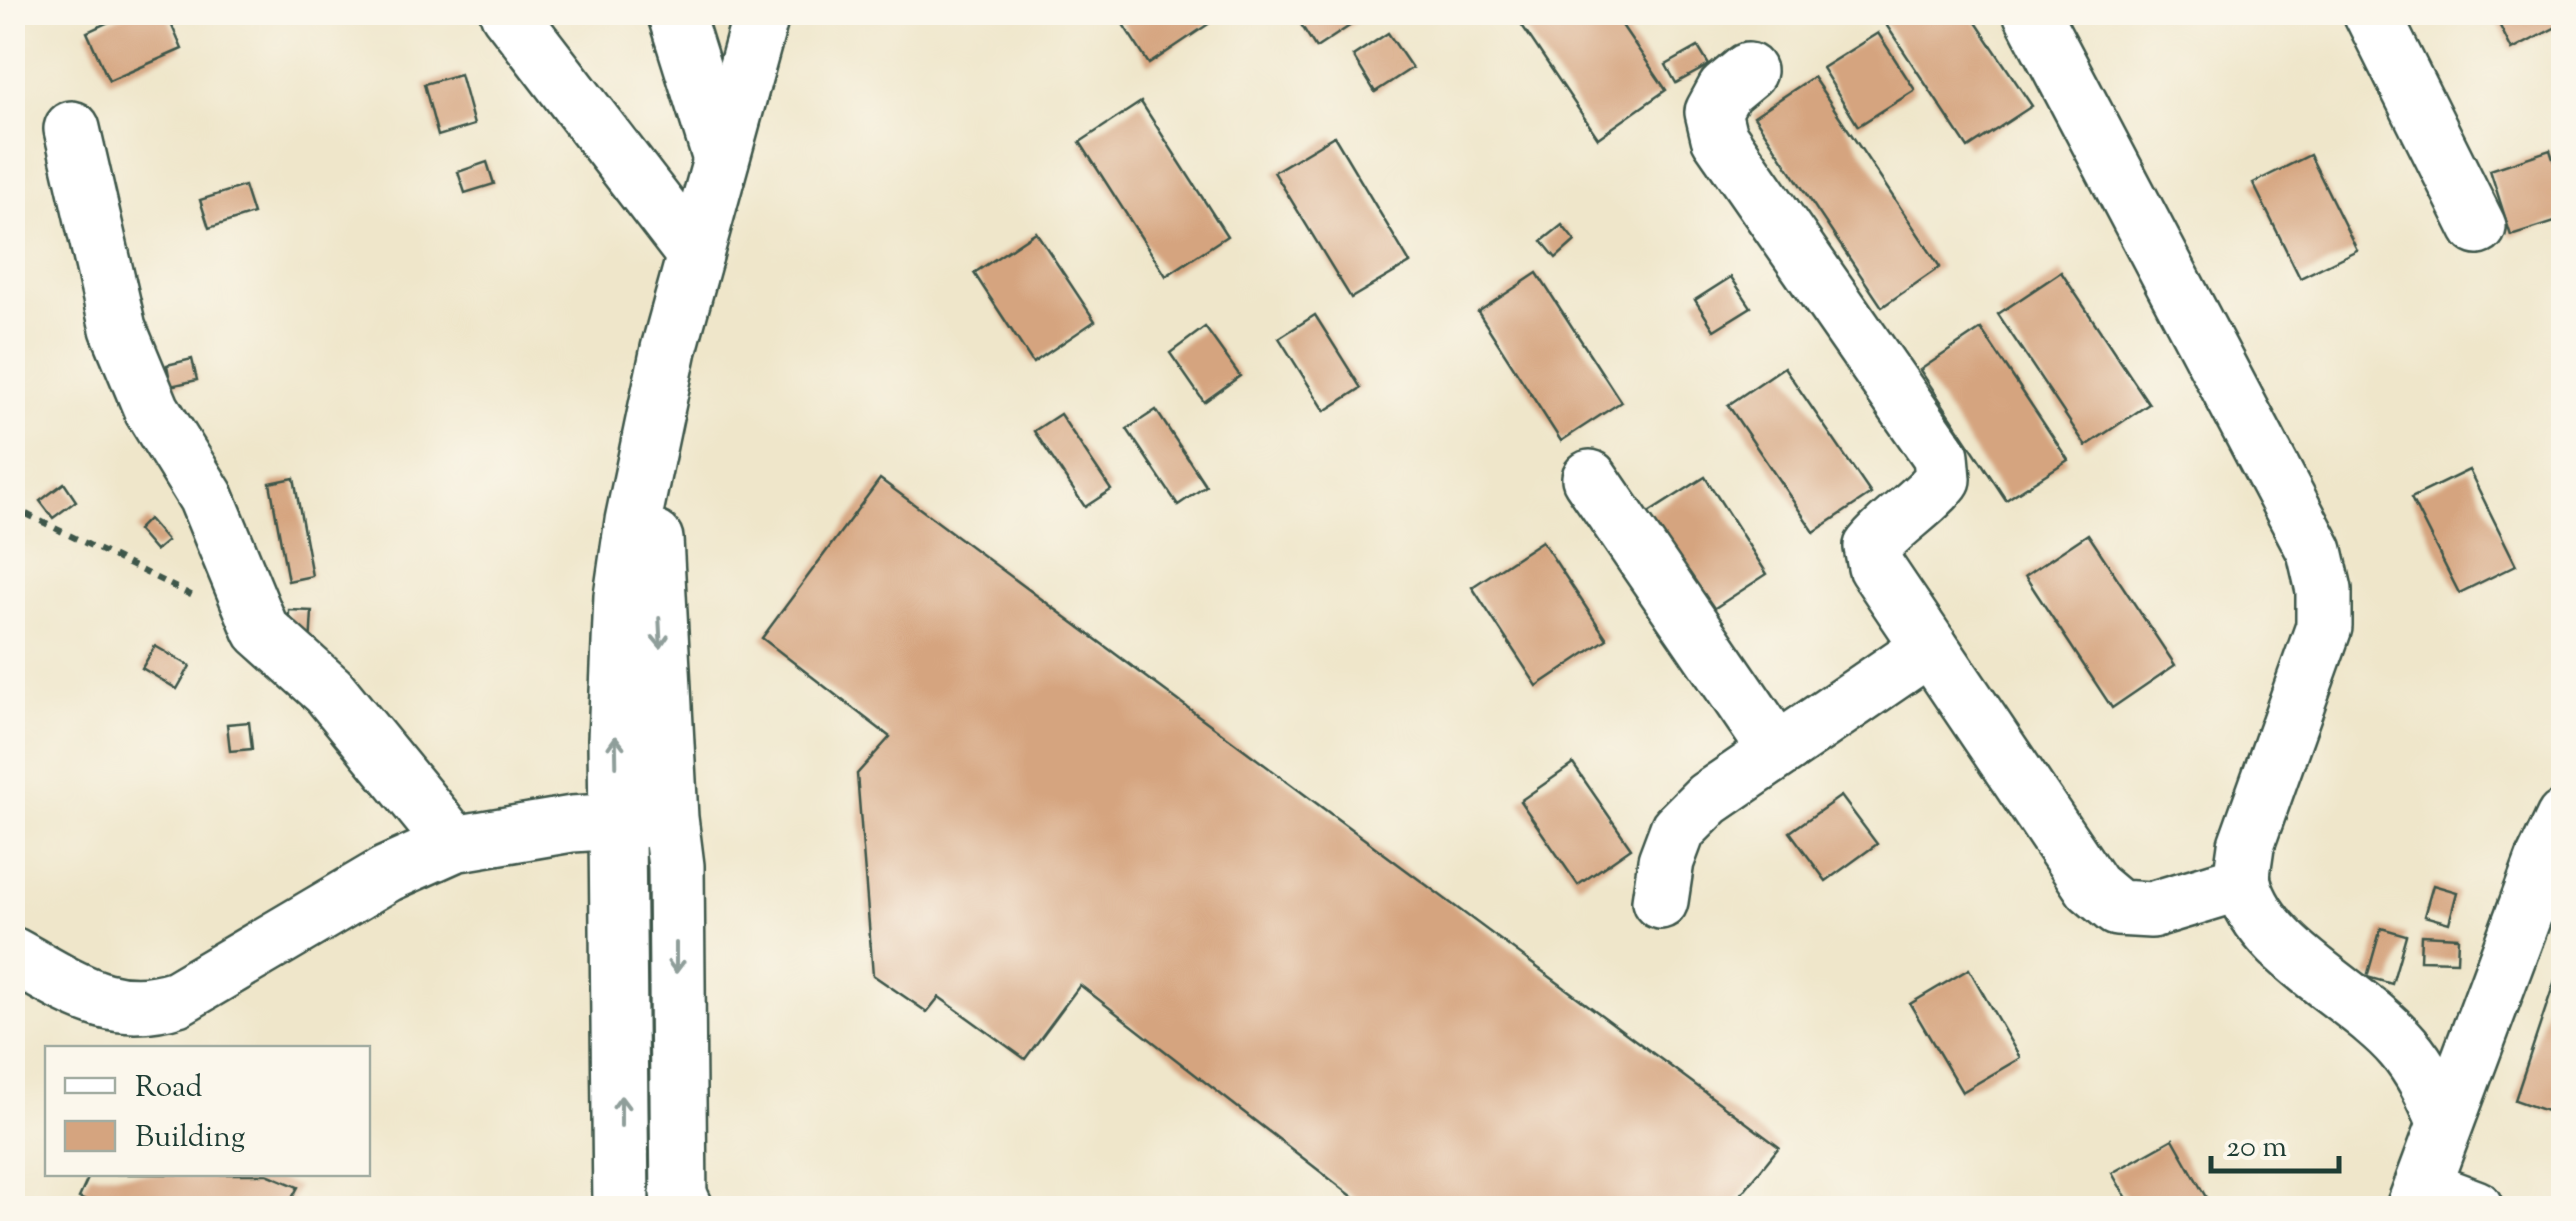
<svg xmlns="http://www.w3.org/2000/svg" width="2576" height="1221" font-family="'Sorts Mill Goudy',serif">
	<style>
		.building { fill: #d5a47f }
		.lines { fill: none; stroke-linecap: round; stroke-linejoin: round }
		.minor-casing { stroke: #3e564a; stroke-width: 60 }
		.highway-casing { stroke: #3e564a; stroke-width: 60 }
		.path { stroke: #3e564a; stroke-width: 6; stroke-dasharray: 8 8; stroke-linecap: butt }
		.minor { stroke: #fff; stroke-width: 55 }
		.highway { stroke: #fff; stroke-width: 55 }
		.oneway { stroke: #8f9e9a }
	</style>
	<rect width="100%" height="100%" fill="#fbf7ec"/>
	<filter id="ink" filterUnits="userSpaceOnUse"><feTurbulence type="fractalNoise" baseFrequency=".01" numOctaves="2"/><feDisplacementMap in="SourceGraphic" scale="20" xChannelSelector="R" yChannelSelector="G"/><feConvolveMatrix kernelMatrix="1 2 1 2 8 2 1 2 1" color-interpolation-filters="sRGB"/></filter>
	<filter id="wash" filterUnits="userSpaceOnUse"><feTurbulence type="fractalNoise" baseFrequency=".0048" numOctaves="4" result="noise"/><feDisplacementMap in="SourceGraphic" scale="40" xChannelSelector="R" yChannelSelector="G"/><feGaussianBlur stdDeviation="2.25" result="paint"/><feColorMatrix in="noise" values="0 0 0 0 0 0 0 0 0 0 0 0 0 0 0 0 0 1.4 0 .05"/><feComposite in="paint" operator="in"/></filter>
	<g filter="url(#wash)">
		<rect width="100%" height="100%" fill="#efe6ca"/>
		<g id="blocks">
			<g class="building">
				<path d="M130,12H166L182,49L109,81L87,32Z"/>
				<path d="M1115,12H1203L1210,23L1149,64Z"/>
				<path d="M1293,12H1371L1316,48Z"/>
				<path d="M1513,12H1613L1666,90L1598,138Z"/>
				<path d="M1887,12H1969L2032,106L1968,148L1881,17Z"/>
				<path d="M2493,12H2564V23L2512,50Z"/>
				<path d="M1388,33L1412,68L1375,92L1353,56Z"/>
				<path d="M1878,33L1915,90L1858,126L1822,68Z"/>
				<path d="M1698,47L1709,65L1676,83L1666,65Z"/>
				<path d="M460,74L474,125L438,136L424,84Z"/>
				<path d="M1813,77L1940,267L1882,307L1754,116Z"/>
				<path d="M1141,102L1227,236L1166,276L1080,142Z"/>
				<path d="M1334,136L1410,263L1351,298L1274,172Z"/>
				<path d="M2550,150L2564,192V219L2511,236L2490,170Z"/>
				<path d="M2310,155L2357,250L2300,278L2253,183Z"/>
				<path d="M487,162L494,184L465,193L458,172Z"/>
				<path d="M244,186L253,214L209,228L200,200Z"/>
				<path d="M1562,225L1575,241L1556,258L1542,241Z"/>
				<path d="M1036,232L1095,321L1033,363L974,273Z"/>
				<path d="M2061,272L2149,404L2086,446L1998,314Z"/>
				<path d="M1537,273L1621,402L1561,441L1478,312Z"/>
				<path d="M1731,277L1751,307L1714,330L1695,300Z"/>
				<path d="M1315,315L1361,388L1325,411L1279,338Z"/>
				<path d="M1205,327L1240,376L1204,402L1170,353Z"/>
				<path d="M1981,329L2068,460L2006,500L1920,370Z"/>
				<path d="M192,359L197,380L171,386L167,365Z"/>
				<path d="M1784,367L1871,494L1814,532L1728,405Z"/>
				<path d="M1156,410L1206,486L1178,505L1127,429Z"/>
				<path d="M1060,414L1111,490L1085,507L1034,431Z"/>
				<path d="M2469,470L2516,565L2459,593L2411,498Z"/>
				<path d="M1705,477L1767,574L1698,619L1636,521Z"/>
				<path d="M294,478L312,576L288,581L270,483Z"/>
				<path d="M880,479L1779,1147L1730,1208H1387L1357,1200L1080,985L1025,1059L939,997L927,1012L873,975L857,774L890,737L762,638Z"/>
				<path d="M64,483L76,501L53,518L40,501Z"/>
				<path d="M148,519L167,541L155,551L137,530Z"/>
				<path d="M2088,534L2175,665L2112,708L2025,576Z"/>
				<path d="M1542,541L1607,639L1537,686L1472,587Z"/>
				<path d="M289,610L312,611L310,647L288,646Z"/>
				<path d="M155,646L190,666L177,689L142,668Z"/>
				<path d="M249,722L252,749L230,751L227,724Z"/>
				<path d="M1573,764L1631,848L1578,885L1520,801Z"/>
				<path d="M1841,796L1877,844L1826,881L1790,832Z"/>
				<path d="M2433,885L2457,892L2449,923L2424,916Z"/>
				<path d="M2381,928L2406,935L2392,984L2367,977Z"/>
				<path d="M2421,935L2458,937L2457,961L2420,960Z"/>
				<path d="M1969,969L2020,1058L1962,1092L1910,1004Z"/>
				<path d="M2555,980L2564,983V1087L2555,1114L2515,1100Z"/>
				<path d="M2173,1139L2212,1208H2132L2112,1173Z"/>
				<path d="M90,1174H267L298,1187L291,1200L299,1206L101,1208L79,1198Z"/>
			</g>
		</g>
	</g>
	<g filter="url(#ink)">
		<use href="#blocks" fill-opacity="0" stroke="#3e564a" stroke-width="2.5"/>
		<g class="lines">
			<g class="minor-casing">
				<g id="minor">
					<path d="M508,12L695,255"/>
					<path d="M675,12L721,159"/>
					<path d="M2031,12L2315,551L2324,590V627L2246,845C2245,856 2241,872 2243,883C2261,953 2359,995 2403,1047C2422,1069 2434,1095 2445,1121"/>
					<path d="M2371,12L2478,227"/>
					<path d="M1748,71L1725,90L1713,112L1719,137L1941,456L1943,479C1922,506 1893,521 1872,547L1876,567L2092,887L2117,908L2151,910L2243,882"/>
					<path d="M72,129L118,328L152,410L206,497L261,630L329,691L454,844"/>
					<path d="M1590,478L1777,751"/>
					<path d="M655,539L670,818L676,866L679,1208"/>
					<path d="M1660,901L1666,861L1678,829L1708,799L1930,647"/>
					<path d="M12,955C70,986 110,1020 177,998L387,874L454,844L572,824L652,819"/>
					<path d="M2422,1188L2475,1208"/>
					<path d="M621,1208L616,739L622,596L633,521L669,349L762,12"/>
					<path d="M2414,1208L2544,860L2564,818"/>
				</g>
			</g>
			<g class="highway-casing">
				<path id="highway" d="M678,1193L685,1208"/>
			</g>
			<path class="path" d="M12,507L193,596"/>
			<use href="#minor" class="minor"/>
			<use href="#highway" class="highway"/>
		</g>
		<defs><path id="oneway-shaft" d="M-6 0H5M1.5-3L5.5 0L1.5 3" fill="none" stroke-width="1.6" stroke-linecap="round" stroke-linejoin="round" transform="scale(2.5)"/></defs>
		<g class="oneway">
			<use href="#oneway-shaft" transform="translate(660 633) rotate(87)"/>
			<use href="#oneway-shaft" transform="translate(616 751) rotate(-91)"/>
			<use href="#oneway-shaft" transform="translate(676 958) rotate(90)"/>
			<use href="#oneway-shaft" transform="translate(621 1111) rotate(-90)"/>
		</g>
	</g>
	<rect width="2576" height="1221" fill="none" stroke="#fbf7ec" stroke-width="50"/>
	<rect x="45" y="1046" width="325" height="130" fill="#fbf7ec" stroke="#a3ada2" stroke-width="2.5"/>
	<rect x="65" y="1078" width="50" height="15" fill="#ffffff" stroke="#a3ada2" stroke-width="2.5"/>
	<text x="135" y="1096" font-size="30" fill="#1f3d34">Road</text>
	<rect x="65" y="1121" width="50" height="30" fill="#d5a47f" stroke="#a3ada2" stroke-width="2.5"/>
	<text x="135" y="1146" font-size="30" fill="#1f3d34">Building</text>
	<path d="M2211 1156v15h128v-15" fill="none" stroke="#1f3d34" stroke-width="5"/>
	<text x="2226" y="1156" font-size="30" fill="#1f3d34" stroke="#fbf7ec" stroke-width="8" paint-order="stroke">20 m</text>
</svg>
